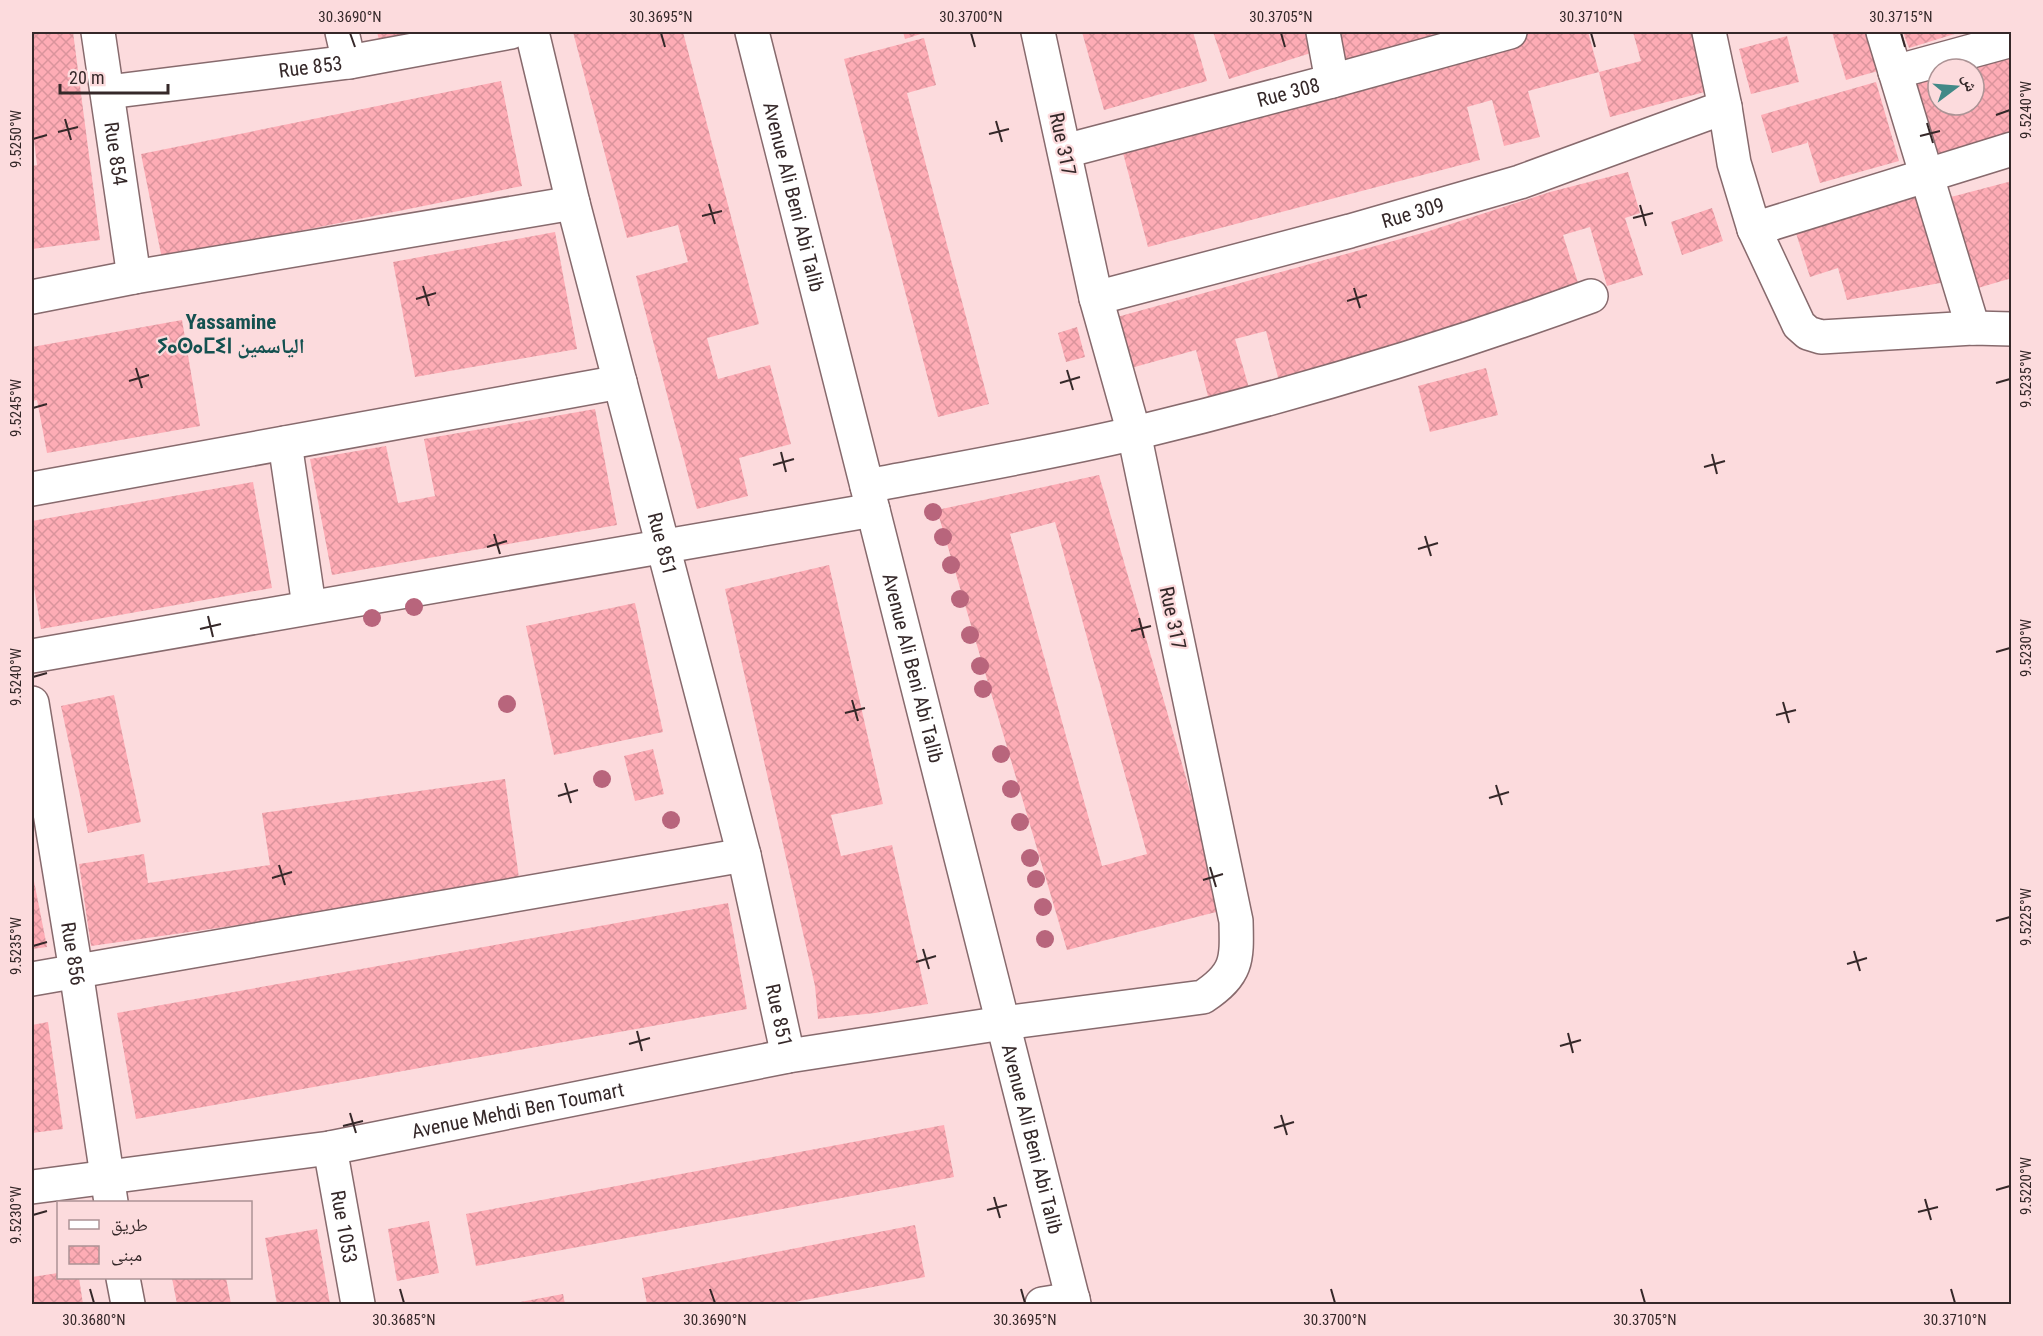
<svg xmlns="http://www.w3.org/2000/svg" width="2043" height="1336" font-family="'Roboto Condensed','Noto Naskh Arabic','Noto Sans Tifinagh',sans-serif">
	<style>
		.building { fill: url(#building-cross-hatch); fill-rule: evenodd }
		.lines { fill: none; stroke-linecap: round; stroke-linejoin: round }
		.minor-casing { stroke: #876a6d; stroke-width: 36 }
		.minor { stroke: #fff; stroke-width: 33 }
		.tree { fill: #b8657c }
		.ticks { fill: none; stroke: #352829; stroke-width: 2 }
		.labels { text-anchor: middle; stroke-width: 4.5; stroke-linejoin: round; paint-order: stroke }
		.street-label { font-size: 20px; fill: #352829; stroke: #fcdbdd }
		.neighbourhood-label { font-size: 21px; font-weight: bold; fill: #145150; stroke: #fcdbdd }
		.neatline { fill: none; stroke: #352829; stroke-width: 2 }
		.ticks-label { font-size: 15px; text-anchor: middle; fill: #352829 }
	</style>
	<defs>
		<pattern id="building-cross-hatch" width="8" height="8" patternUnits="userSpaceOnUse" patternTransform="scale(1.5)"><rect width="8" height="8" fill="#feacb5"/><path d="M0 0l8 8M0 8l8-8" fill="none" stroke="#da949c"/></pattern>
	</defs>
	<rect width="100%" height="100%" fill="#fcdbdd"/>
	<g class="building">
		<path d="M32,32H73L100,240L32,249V166L37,165L32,124Z"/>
		<path d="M377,32H446L381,48Z"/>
		<path d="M573,32H683L759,324L707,338L718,379L770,365L791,444L739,458L748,496L697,509L636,276L688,262L678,225L627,238Z"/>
		<path d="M903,32H927L905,39Z"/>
		<path d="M1082,32H1193L1207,81L1104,110Z"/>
		<path d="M1213,32H1307L1314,52L1229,79Z"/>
		<path d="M1337,32H1445L1345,60Z"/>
		<path d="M1530,32H1588L1599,72L1528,91L1540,137L1504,146L1492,100L1467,107L1480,160L1148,247L1119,138Z"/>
		<path d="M1633,32H1700L1716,89L1610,117L1599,72L1641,61Z"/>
		<path d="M1832,32H1874L1885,69L1846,80Z"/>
		<path d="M1903,32H1961L1909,48Z"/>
		<path d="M1787,36L1799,82L1751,94L1739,49Z"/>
		<path d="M924,38L936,85L907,93L989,404L938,417L844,59Z"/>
		<path d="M2012,42V140L1935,163L1908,73ZM1938,69H1974V105H1938Z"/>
		<path d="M501,81L522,186L162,259L141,154Z"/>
		<path d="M1876,82L1899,161L1820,183L1807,140V143L1772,153L1761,115Z"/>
		<path d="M1628,172L1640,213L1625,218L1643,275L1607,286L1590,227L1563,235L1580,289L1279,381L1266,331L1235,339L1249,388L1209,400L1196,350L1131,368L1117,317L1426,232L1550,192Z"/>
		<path d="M2012,181V278L1971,290L1947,198Z"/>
		<path d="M1926,192L1951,281L1847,300L1838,268L1810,277L1795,230Z"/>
		<path d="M1712,208L1723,241L1682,255L1671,222Z"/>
		<path d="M555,232L577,349L415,377L393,262Z"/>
		<path d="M182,320L200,426L47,453L37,400L32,401V347Z"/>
		<path d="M1077,327L1085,357L1066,362L1058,333Z"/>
		<path d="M1486,368L1498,415L1430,432L1418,386Z"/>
		<path d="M595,409L617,525L332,575L310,459L386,446L398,503L435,496L424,439Z"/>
		<path d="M1099,475L1224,910L1067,950L937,510ZM1055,522L1147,854L1102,866L1010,534Z"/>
		<path d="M253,482L272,588L41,629L32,576V521Z"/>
		<path d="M829,565L883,804L831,815L841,856L892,845L928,1004L875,1013L818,1019L815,986L725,589Z"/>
		<path d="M635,603L663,732L554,755L526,626Z"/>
		<path d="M114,695L141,822L88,833L61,706Z"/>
		<path d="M653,749L664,794L635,801L624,756Z"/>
		<path d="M505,779L520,885L91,946L79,864L144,854L148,883L270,865L262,813Z"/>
		<path d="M32,871L47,947L32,949Z"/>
		<path d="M728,903L747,1009L136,1119L117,1013Z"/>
		<path d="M48,1022L63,1129L32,1133V1025Z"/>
		<path d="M944,1125L954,1177L476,1266L466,1214Z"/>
		<path d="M429,1221L439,1273L397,1281L388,1229Z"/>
		<path d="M915,1225L925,1277L784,1304H647L642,1278Z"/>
		<path d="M317,1229L330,1304H277L265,1238Z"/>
		<path d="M58,1273V1278H79L83,1304H32V1277Z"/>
		<path d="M172,1278H226L231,1304H177Z"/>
		<path d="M563,1294L565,1304H515V1303Z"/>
	</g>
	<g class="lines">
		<g class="minor-casing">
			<g id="minor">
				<path id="s1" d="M98,32L134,277"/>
				<path d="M342,32L349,62"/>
				<path id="s2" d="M532,32L573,203L744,855L788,1056"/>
				<path id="s3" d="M752,32L1074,1304"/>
				<path d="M1323,32L1332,81"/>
				<path d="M1709,32L1725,107L1734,163L1754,229L1799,325L1808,333L1821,337L1973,328L2012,329"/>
				<path d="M1883,32L1973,328"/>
				<path d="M1895,72L2012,40"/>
				<path id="s4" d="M108,92L349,62L511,32"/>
				<path id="s5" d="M1065,151L1332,81L1510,32"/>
				<path d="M1754,229L2012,149"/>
				<path d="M32,297L134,277L573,203"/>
				<path id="s6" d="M1096,298L1350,231L1520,182L1725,107"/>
				<path d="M285,443L309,606"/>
				<path d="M867,486C956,469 1046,454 1135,433C1289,396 1441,351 1591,296"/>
				<path d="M32,489L620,382"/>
				<path d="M32,656C312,606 593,561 873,510"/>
				<path id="s7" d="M32,703L76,971L111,1202"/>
				<path d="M32,979L744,855"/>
				<path id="s8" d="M330,1148L358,1304"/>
				<path id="s9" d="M32,1187L330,1148L788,1056L1003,1023L1203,997C1238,974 1237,960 1236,921L1134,433L1096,298L1038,32"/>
				<path d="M123,1278L128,1304"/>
				<path d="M1042,1304L1073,1299"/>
			</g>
		</g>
		<use href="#minor" class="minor"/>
	</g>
	<g class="tree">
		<circle cx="933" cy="512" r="9"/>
		<circle cx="943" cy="537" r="9"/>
		<circle cx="951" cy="565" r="9"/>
		<circle cx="960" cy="599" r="9"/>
		<circle cx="414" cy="607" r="9"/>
		<circle cx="372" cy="618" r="9"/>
		<circle cx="970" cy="635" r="9"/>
		<circle cx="980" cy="666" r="9"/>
		<circle cx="983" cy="689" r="9"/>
		<circle cx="507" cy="704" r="9"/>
		<circle cx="1001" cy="754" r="9"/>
		<circle cx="602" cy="779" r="9"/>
		<circle cx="1011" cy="789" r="9"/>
		<circle cx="671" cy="820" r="9"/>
		<circle cx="1020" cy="822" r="9"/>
		<circle cx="1030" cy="858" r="9"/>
		<circle cx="1036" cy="879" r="9"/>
		<circle cx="1043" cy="907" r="9"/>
		<circle cx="1045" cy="939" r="9"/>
	</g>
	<path class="ticks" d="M350,33L355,47M661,33L665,47M971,33L975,47M1281,33L1285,47M1591,33L1595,47M1901,33L1905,47M1996,115L2010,110M65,119L71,140M996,121L1002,142M1927,123L1933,143M58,132L78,127M989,134L1009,129M1920,136L1940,131M33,139L47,135M709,204L715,224M1640,205L1646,226M702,216L722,211M1633,218L1653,213M423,286L429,306M1354,288L1360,308M416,299L436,293M1347,301L1367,295M136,368L142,388M1067,370L1073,390M129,381L149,375M1060,383L1080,377M1996,383L2010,379M33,408L47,404M781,452L786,472M1712,454L1717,474M773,465L794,459M1704,467L1725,461M494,534L500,554M1425,536L1431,556M487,547L507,541M1418,549L1438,543M208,616L213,637M1139,618L1144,638M200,629L221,624M1131,631L1151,626M1996,652L2010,648M33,677L47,673M852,700L858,721M1783,702L1789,723M845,713L865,708M1776,715L1796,710M565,783L571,803M1496,785L1502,805M558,796L578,790M1489,798L1509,792M279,865L285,885M1210,867L1216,887M272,878L292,872M1203,880L1223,874M1996,921L2010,917M33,946L47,942M923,949L929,969M1854,951L1860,971M916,962L936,956M1847,964L1867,958M637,1031L642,1051M1568,1033L1573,1053M629,1044L650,1038M1560,1046L1581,1040M350,1113L356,1133M1281,1115L1287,1135M343,1126L363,1121M1274,1128L1294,1122M1996,1190L2010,1186M994,1197L1000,1218M1925,1199L1931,1220M987,1210L1007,1205M1918,1212L1938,1207M33,1215L47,1211M90,1289L94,1303M400,1289L404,1303M710,1289L715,1303M1021,1289L1025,1303M1331,1289L1335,1303M1641,1289L1645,1303M1951,1289L1955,1303"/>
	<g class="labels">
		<g class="street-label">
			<text dy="7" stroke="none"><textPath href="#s4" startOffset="204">Rue 853</textPath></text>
			<text dy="7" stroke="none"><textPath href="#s5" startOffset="231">Rue 308</textPath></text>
			<text transform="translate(1063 144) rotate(78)" y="7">Rue 317</text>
			<text dy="7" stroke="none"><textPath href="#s1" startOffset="123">Rue 854</textPath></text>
			<text dy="7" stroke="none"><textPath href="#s3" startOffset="170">Avenue Ali Beni Abi Talib</textPath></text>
			<text dy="7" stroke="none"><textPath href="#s6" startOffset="328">Rue 309</textPath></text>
			<text dy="7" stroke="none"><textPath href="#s2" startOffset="528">Rue 851</textPath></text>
			<text transform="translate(1173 618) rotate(78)" y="7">Rue 317</text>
			<text dy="7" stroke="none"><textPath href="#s3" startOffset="656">Avenue Ali Beni Abi Talib</textPath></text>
			<text dy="7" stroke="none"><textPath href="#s7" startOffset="254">Rue 856</textPath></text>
			<text dy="7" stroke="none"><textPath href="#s2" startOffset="1014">Rue 851</textPath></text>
			<text dy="7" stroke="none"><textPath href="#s9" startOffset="492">Avenue Mehdi Ben Toumart</textPath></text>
			<text dy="7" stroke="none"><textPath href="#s3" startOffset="1142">Avenue Ali Beni Abi Talib</textPath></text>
			<text dy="7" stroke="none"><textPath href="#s8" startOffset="80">Rue 1053</textPath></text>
		</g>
		<g class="neighbourhood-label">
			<text x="231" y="329">Yassamine<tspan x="231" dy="24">ⵢⴰⵙⴰⵎⵉⵏ الياسمين</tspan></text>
		</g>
	</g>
	<rect width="2043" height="1336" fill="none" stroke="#fcdbdd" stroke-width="66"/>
	<rect x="57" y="1201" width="195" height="78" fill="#fcdbdd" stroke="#ac9395" stroke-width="1.5"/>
	<rect x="69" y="1220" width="30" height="9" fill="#ffffff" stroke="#ac9395" stroke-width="1.5"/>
	<text x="111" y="1231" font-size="18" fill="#352829">طريق</text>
	<rect x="69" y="1246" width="30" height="18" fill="url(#building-cross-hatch)" stroke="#ac9395" stroke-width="1.5"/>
	<text x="111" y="1261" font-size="18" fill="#352829">مبنى</text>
	<g transform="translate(1956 87) rotate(74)"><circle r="28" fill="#fcdbdd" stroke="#ac9395" stroke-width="1.5"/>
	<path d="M0-4.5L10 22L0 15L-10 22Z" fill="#428987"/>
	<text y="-9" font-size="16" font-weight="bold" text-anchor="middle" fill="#352829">ش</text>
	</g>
	<path d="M60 84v9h108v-9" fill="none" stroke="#352829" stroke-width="3"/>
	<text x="69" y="84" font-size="18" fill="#352829" stroke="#fcdbdd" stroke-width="4.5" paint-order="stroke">20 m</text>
	<rect x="33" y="33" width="1977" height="1270" class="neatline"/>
	<g class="ticks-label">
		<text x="350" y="22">30.3690°N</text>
		<text x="661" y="22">30.3695°N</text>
		<text x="971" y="22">30.3700°N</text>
		<text x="1281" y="22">30.3705°N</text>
		<text x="1591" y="22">30.3710°N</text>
		<text x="1901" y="22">30.3715°N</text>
		<text transform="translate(2026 110) rotate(-90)" y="5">9.5240°W</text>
		<text transform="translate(16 139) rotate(-90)" y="5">9.5250°W</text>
		<text transform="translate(2026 379) rotate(-90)" y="5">9.5235°W</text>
		<text transform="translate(16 408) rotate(-90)" y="5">9.5245°W</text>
		<text transform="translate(2026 648) rotate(-90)" y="5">9.5230°W</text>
		<text transform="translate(16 677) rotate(-90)" y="5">9.5240°W</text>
		<text transform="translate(2026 917) rotate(-90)" y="5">9.5225°W</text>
		<text transform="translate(16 946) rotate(-90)" y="5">9.5235°W</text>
		<text transform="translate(2026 1186) rotate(-90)" y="5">9.5220°W</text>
		<text transform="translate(16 1215) rotate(-90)" y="5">9.5230°W</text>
		<text x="94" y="1325">30.3680°N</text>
		<text x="404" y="1325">30.3685°N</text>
		<text x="715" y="1325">30.3690°N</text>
		<text x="1025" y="1325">30.3695°N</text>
		<text x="1335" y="1325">30.3700°N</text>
		<text x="1645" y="1325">30.3705°N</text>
		<text x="1955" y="1325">30.3710°N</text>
	</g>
</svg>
